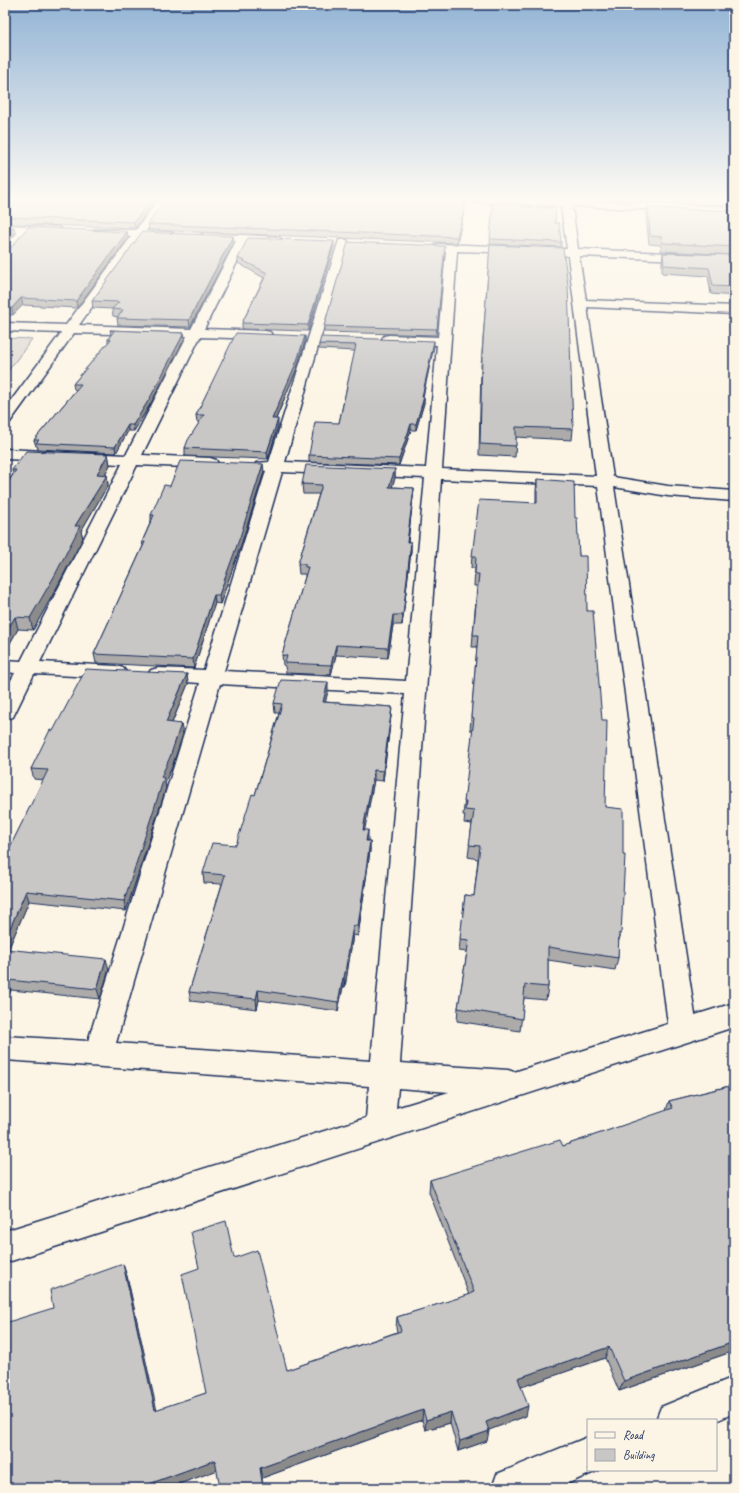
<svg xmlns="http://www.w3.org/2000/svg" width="739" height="1493" font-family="Caveat,sans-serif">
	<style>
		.green { fill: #dfdbd4; stroke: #7d8599 }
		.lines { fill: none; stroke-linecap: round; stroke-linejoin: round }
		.minor-casing { stroke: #1b2f5e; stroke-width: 3 }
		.minor { fill: #fcf5e5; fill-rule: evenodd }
		.wall { fill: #acabaa; stroke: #1b2f5e }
		.shaded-wall { fill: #8c8b8b; stroke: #1b2f5e }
		.building { fill: #c8c7c6; stroke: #1b2f5e }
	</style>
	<rect width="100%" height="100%" fill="#fcf5e5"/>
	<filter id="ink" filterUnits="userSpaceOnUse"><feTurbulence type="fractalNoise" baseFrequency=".025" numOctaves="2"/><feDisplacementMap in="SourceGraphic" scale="8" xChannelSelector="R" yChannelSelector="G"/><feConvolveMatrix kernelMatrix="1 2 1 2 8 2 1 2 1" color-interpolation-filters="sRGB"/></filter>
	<g filter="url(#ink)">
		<g class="green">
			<path d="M515,197H734V205Z"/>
			<path d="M5,338L32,339L5,375Z"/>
		</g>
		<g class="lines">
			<g class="minor-casing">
				<g id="minor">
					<path d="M160,197H170L146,231L170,232L175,235L170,238L142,237L79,325L191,329L236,241L200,238L199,236L204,233L278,237L283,240L278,243L247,242L204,329L265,331L270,332L272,335L270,338L265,339L200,337L142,455L210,458L216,460L218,463L216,466L210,468L137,465L40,662L116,666L123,668L126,672L123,676L116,678L34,674L13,717L5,719V691L15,673L5,672V660L21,661L122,464L5,459V449L126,455L187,336L74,333L10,422L5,423V409L61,333L5,331V323L66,325L131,237L98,235L94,234L93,232L94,230H136Z"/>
					<path d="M407,197H489L734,207V213L572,206L578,249L734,256V262L579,256L586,300L734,306V314L587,307L613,477L668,486L734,491V501L668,496L614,487L695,1015L734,1003V1027L5,1263V1231L366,1118L369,1086L5,1060V1036L88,1041L200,683L158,680L151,678L148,674L151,670L158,668L204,670L266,471L256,469L254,466L256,463L269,462L339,240H347L348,242L285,462L426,468L437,345L389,343L384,342L382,339L384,336L389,335L438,337L446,251L434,249L432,247L438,244L519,247L525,250L519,253L457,251L442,469L596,476L568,256L556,254L554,252L560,249H567L561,206L412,200ZM282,472L425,478L406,681L224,671ZM441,479L598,486L668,1024L514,1072L508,1070L400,1063ZM220,684L405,694L371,1061L116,1043ZM398,1088L449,1092L396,1108Z"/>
					<path d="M5,225L58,227L63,230L58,233L29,232L9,255L5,256V246L18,232L5,231Z"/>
					<path d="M734,1377V1413L716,1421L656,1420L661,1407Z"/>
					<path d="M588,1437V1470H599L557,1488H492L497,1474Z"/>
				</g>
			</g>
			<use href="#minor" class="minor"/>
		</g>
		<g class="wall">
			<path d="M5,197H159L135,228L5,224Z"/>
			<path d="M493,203L520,207L555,223L561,242V247L490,244Z"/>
			<path d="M465,207L457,243L149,230L148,224Z"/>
			<path d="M648,208L734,211V255L661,251V245L649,244L646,216Z"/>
			<path d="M127,232L128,238L77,308L23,305L13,315L5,314V251Z"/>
			<path d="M234,242L190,327L118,325L117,318L118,317L113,316L112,309L93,308L92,301Z"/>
			<path d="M490,245L573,429L572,440L516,437L515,457L479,455L481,366Z"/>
			<path d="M334,246L308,331L242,329V323L264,278L238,263V258Z"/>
			<path d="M444,251L436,335L324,332V326Z"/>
			<path d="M663,253L734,255V296L711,294L708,276L662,273V261Z"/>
			<path d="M110,330L184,333L185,338L151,403L134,431H128L116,453L38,449L37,446H36L34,440L76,390L74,389L73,384L108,343V339L111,335Z"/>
			<path d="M305,336V342L297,368L276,419L278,426L268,459L185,456V448L200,422H197L196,415Z"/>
			<path d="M319,344L434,346L423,397H424V403L416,430H411L399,465L309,462V455L339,423L355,351L319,349Z"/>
			<path d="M108,454L110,465L105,474L107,475L108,485L81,531L83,538L57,587L33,630L18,629L5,652V487L13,474L12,470Z"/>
			<path d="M395,469V478L392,487L414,488L408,542H411V551L402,625H393L388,658L336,655L331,675L286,673L285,666L283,665L282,655L305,577V574H299L298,564L319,494H303L302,484Z"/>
			<path d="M264,472L241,545L220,604L215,603L194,668L96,663L94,654L143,546L142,542L151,521V515L170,486Z"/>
			<path d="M537,479L575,518L579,556L587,611L605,807L621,934L618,943V958L615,970L548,960V987L546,1000L524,998L520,1031L457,1021L458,1008L467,952L459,951L465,895L474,896L478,859L468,857L472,824L464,823L465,815H463L473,730H470L477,647H472L477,586H474L475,568H471L472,556L536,503V491Z"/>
			<path d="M187,674L188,684L172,723L181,724L183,734L172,767L165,782L166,788L126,911L29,901L8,950L109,969L100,999L11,990L9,994H5V857L44,780L34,779L31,769L53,731Z"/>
			<path d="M328,691L325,702L392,707L391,716L383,781L374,780L364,830L368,841H370V851L358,936L353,935L345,987H343L338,1011L259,1000L257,1009L191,1001L189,992L222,884L204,883L203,873L236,845L255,795L279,713H275L274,703Z"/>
			<path d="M733,1075H734V1351L619,1391L605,1358L521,1387L526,1416L488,1430L487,1441L458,1451L450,1423L425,1430L422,1420L262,1478L217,1470L168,1488H5L53,1308L127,1276L156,1410L206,1393L234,1258L287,1370L397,1332L396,1328L397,1317L469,1295L429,1192L430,1180L563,1146L666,1111L669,1101L729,1086Z"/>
		</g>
		<g class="shaded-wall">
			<path d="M153,197H159L135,228L134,222Z"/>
			<path d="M466,202L465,207L457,243V237Z"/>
			<path d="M14,227L15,233L5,244V236Z"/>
			<path d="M127,232L128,238L77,308L76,301Z"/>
			<path d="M233,236L234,242L190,327L189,320Z"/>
			<path d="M334,241V246L308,331V325Z"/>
			<path d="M21,298L23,305L13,315L12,308Z"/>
			<path d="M184,333L185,338L151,403L134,431L133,425Z"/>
			<path d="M305,336V342L297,368L273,426L272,419Z"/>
			<path d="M434,341V346L421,403L422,397Z"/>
			<path d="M424,397V403L416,430V424Z"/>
			<path d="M278,419V426L268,459L267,452Z"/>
			<path d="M411,424V430L399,465V459Z"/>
			<path d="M128,425V431L116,453L115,447Z"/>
			<path d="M108,454L110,465L99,485L97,474Z"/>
			<path d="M263,464L264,472L241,545L220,604L219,595Z"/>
			<path d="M395,469V478L389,496V487Z"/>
			<path d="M107,475L108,485L81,531L83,538L57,587L33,630L30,618L75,526Z"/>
			<path d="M414,488L407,551V542Z"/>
			<path d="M411,542V551L402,625L403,615Z"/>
			<path d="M214,595L215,603L194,668L193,659Z"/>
			<path d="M393,615V625L388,658V648Z"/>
			<path d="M15,617L18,629L5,652V634Z"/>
			<path d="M336,645V655L331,675V665Z"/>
			<path d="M6,668L10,680L5,688V670Z"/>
			<path d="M187,674L188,684L168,732L166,722Z"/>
			<path d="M328,682V691L323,712V702Z"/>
			<path d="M392,707L391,716L383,781V771Z"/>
			<path d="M181,724L183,734L172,767L165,782L166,788L126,911L124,901L161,777Z"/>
			<path d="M374,770V780L363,839V830Z"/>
			<path d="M368,830V840L366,850V841Z"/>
			<path d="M370,841V851L358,936V926Z"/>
			<path d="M26,891L29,901L5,957V940Z"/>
			<path d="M353,926V935L345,987L344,978Z"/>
			<path d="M106,959L109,969L100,999L97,989Z"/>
			<path d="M343,978V987L338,1011V1002Z"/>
			<path d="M8,980L11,990L9,994L6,985Z"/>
			<path d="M258,990L259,1000L257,1009L256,999Z"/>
			<path d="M123,1264L127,1276L159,1420L155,1410Z"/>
			<path d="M734,1342V1351L619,1391L624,1381Z"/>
			<path d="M609,1347L605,1358L516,1389L518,1378Z"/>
			<path d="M528,1406L526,1416L484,1432L486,1422Z"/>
			<path d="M423,1410L422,1420L262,1478L263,1488L260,1468Z"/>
			<path d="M451,1412L450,1423L425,1430L426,1420Z"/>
			<path d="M489,1431L487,1441L458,1451L460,1441Z"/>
			<path d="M215,1460L218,1470L168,1488H138Z"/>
		</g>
		<g class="building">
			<path d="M5,197H153L134,222L5,217Z"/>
			<path d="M167,197H277L330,200L331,198L378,200L379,198L466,202L457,237L148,224Z"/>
			<path d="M493,203L520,204V207L556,208L555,223H559L561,242L490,239Z"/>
			<path d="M648,208L734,211V247L663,243L662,237L650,236Z"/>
			<path d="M5,226L14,227L5,236Z"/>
			<path d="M28,227L127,232L76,301L21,298L12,308L5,307V251L9,250Z"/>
			<path d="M142,232L233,236L189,320L117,318L123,310L112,309L119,302L92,301Z"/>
			<path d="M248,238L334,241L308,325L242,323L267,273L238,258Z"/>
			<path d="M348,242L445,246L437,329L324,326Z"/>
			<path d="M490,245L563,248L568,285L573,429L516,427V446L480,444L482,356Z"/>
			<path d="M663,253L734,255V287L713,286L709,268L664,265Z"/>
			<path d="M110,330L184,333L150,398L133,425H128L115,447L36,443L39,440H34L81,384H73L111,339H108L114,331Z"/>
			<path d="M236,333L305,336L297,361L272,419H278L267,452L185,448L188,440L204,415H196Z"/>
			<path d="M321,337L434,341L422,397H424L416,424H411L399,459L309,455L315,422L339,423L356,345L319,344Z"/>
			<path d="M26,451L108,454L97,474L107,475L75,526H80L55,575L30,618L15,617L5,634V487L16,470H12Z"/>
			<path d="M180,461L263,464L240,537L219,595H214L193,659L94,654L145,542H142L154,515H151L164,485L170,486Z"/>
			<path d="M306,465L395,469L389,487L414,488L407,542H411L403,615H393L388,648L336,645L331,665L285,663L287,656L282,655L308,567H305V564H298L322,485L302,484Z"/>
			<path d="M537,479L574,482L575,518H577L579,556H586L587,611H593L602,720H607L605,807L623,809V855H625L621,934L619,933L618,958L548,947V987L525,985L522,1019L458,1008L469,940L460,939L465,895L474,896L480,846L469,845L474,811L465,810L466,802H464L474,718L471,717L478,635H473L479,574H475L476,556H472L479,500L537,503Z"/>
			<path d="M86,669L187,674L166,722L181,724L170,757L161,777L164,778L124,901L26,891L5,940V857L48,770L31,769L50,730L53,731Z"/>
			<path d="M281,680L328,682L323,702L392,707L383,771L374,770L363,830H368L366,841H370L358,926H353L344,978H343L338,1002L258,990L256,999L189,992L225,875L203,873L212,843L236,845L252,794L255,795L282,704L274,703Z"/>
			<path d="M5,949L106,959L97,989L8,980L6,985H5Z"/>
			<path d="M734,1085V1342L624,1381L609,1347L518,1378L528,1406L486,1422L489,1431L460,1441L451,1412L426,1420L423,1410L260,1468L263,1488H220L215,1460L138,1488H5V1323L53,1308L50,1290L123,1264L155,1410L206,1393L182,1274L199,1268L191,1232L226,1221L234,1258L257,1250L287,1370L401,1331L397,1317L471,1294V1293L474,1292L430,1180L560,1140L563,1146L673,1108L669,1101Z"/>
		</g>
	</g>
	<linearGradient id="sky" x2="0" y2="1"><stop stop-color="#92b4d5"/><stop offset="0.49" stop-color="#fefaf3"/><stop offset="1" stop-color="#fefaf3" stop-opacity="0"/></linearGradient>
	<rect width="739" height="406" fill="url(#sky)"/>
	<rect width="739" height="1493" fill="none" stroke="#fcf5e5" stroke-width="20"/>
	<rect x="10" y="10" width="719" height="1473" fill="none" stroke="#1b2f5e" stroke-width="1.5" filter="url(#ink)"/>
	<rect x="587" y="1419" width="130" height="52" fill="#fcf5e5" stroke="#a2a6af"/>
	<rect x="595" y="1432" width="20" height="6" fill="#fcf5e5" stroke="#a2a6af"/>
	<text x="623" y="1439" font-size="12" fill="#1b2f5e">Road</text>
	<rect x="595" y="1449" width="20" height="12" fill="#c8c7c6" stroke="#a2a6af"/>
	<text x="623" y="1459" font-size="12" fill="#1b2f5e">Building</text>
</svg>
